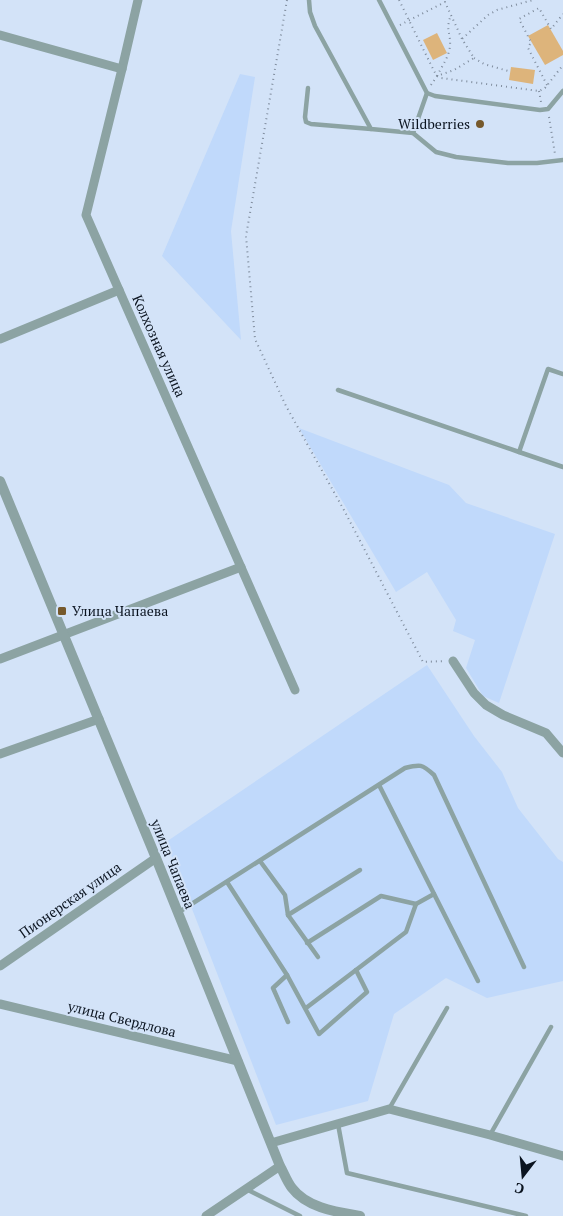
<svg xmlns="http://www.w3.org/2000/svg" width="563" height="1216" font-family="'PT Serif',serif">
	<style>
		.built { fill: #c0d9fb }
		.green { fill: #ddb47b }
		.lines { fill: none; stroke-linecap: round; stroke-linejoin: round }
		.path { stroke: #7f8c9d; stroke-width: 2; stroke-dasharray: 1 4; stroke-linecap: butt }
		.service { stroke: #8ca3a3; stroke-width: 4.5 }
		.minor { stroke: #8ca3a3; stroke-width: 9 }
		.tertiary { stroke: #8ca3a3; stroke-width: 10 }
		.poi-dot { fill: #76592c; stroke: #d3e3f8; stroke-width: 2 }
		.labels { text-anchor: middle; stroke-width: 4; stroke-linejoin: round; paint-order: stroke }
		.poi-label { font-size: 14px; fill: #0b1420; stroke: #d3e3f8; text-anchor: end }
		.street-label { font-size: 14px; fill: #0b1420; stroke: #d3e3f8 }
	</style>
	<rect width="100%" height="100%" fill="#d3e3f8"/>
	<g class="built">
		<path d="M240,74L255,77L231,231L241,340L162,256Z"/>
		<path d="M299,428L449,485L466,503L555,534L499,703L483,696L466,668L475,640L453,631L456,620L427,572L396,592Z"/>
		<path d="M427,665L474,736L502,772L518,808L558,859L563,862V981L487,998L446,978L394,1014L368,1101L276,1125L166,842Z"/>
	</g>
	<g class="green">
		<path d="M548,25L563,51V55L545,65L528,36Z"/>
		<path d="M437,33L447,53L433,60L423,40Z"/>
		<path d="M511,67L535,70L533,84L509,80Z"/>
	</g>
	<g class="lines">
		<g class="path">
			<path d="M287,0L246,236L255,339L286,406L345,512L423,662L445,661"/>
			<path d="M399,0L434,71L437,76L441,78L539,91L545,88L563,65"/>
			<path d="M400,25L445,2L462,39"/>
			<path d="M474,58L484,64L508,71"/>
			<path d="M437,76C442,66 449,57 450,46C451,33 445,30 451,15"/>
			<path d="M431,85L437,76L454,70L474,58L462,39L488,15L497,10L533,0"/>
			<path d="M547,85L528,48L531,42L519,19L539,8L551,29L563,14"/>
			<path d="M539,91L541,102"/>
			<path d="M549,117L555,154"/>
		</g>
		<g class="service">
			<path d="M309,0L310,12L315,26L371,129L413,133L436,152L456,157L508,163H537L563,160"/>
			<path d="M379,0L427,93L435,96L540,110L548,109L563,91"/>
			<path d="M308,88L305,117L306,122L311,124L371,129"/>
			<path d="M413,133L427,93"/>
			<path d="M563,374L548,369L519,452L563,467"/>
			<path d="M338,390L519,452"/>
			<path d="M379,785L478,981"/>
			<path d="M260,861L285,895L288,915L318,957"/>
			<path d="M227,882L287,975L319,1034L367,992L356,970"/>
			<path d="M179,912L405,768C420,764 422,764 434,775L524,967"/>
			<path d="M288,915L360,870"/>
			<path d="M307,943L381,896L416,904L434,894"/>
			<path d="M287,975L273,988L288,1022"/>
			<path d="M306,1008L406,932L416,904"/>
			<path d="M389,1109L447,1008"/>
			<path d="M338,1124L347,1173L526,1216"/>
			<path d="M490,1135L551,1027"/>
			<path d="M246,1189L300,1216"/>
		</g>
		<g class="minor">
			<path d="M138,0L122,69L86,215L295,690"/>
			<path d="M0,35L122,69"/>
			<path d="M0,339L119,290"/>
			<path d="M0,659L241,567"/>
			<path d="M453,661L474,693L486,705L503,715L546,733L563,753"/>
			<path d="M0,754L99,719"/>
			<path d="M0,966L156,858"/>
			<path d="M0,1004L238,1061"/>
			<path d="M271,1143L389,1109L490,1135L563,1156"/>
			<path d="M206,1216L280,1166"/>
		</g>
		<path class="tertiary" d="M0,481L156,858L280,1166C284,1173 287,1182 292,1188C307,1208 337,1212 360,1216"/>
	</g>
	<g class="poi-dot">
		<circle cx="480" cy="124" r="5"/>
		<rect x="57" y="606" width="10" height="10" rx="2.5"/>
	</g>
	<g class="labels">
		<g class="poi-label">
			<text x="470" y="129">Wildberries</text>
			<text x="72" y="616" text-anchor="start">Улица Чапаева</text>
		</g>
		<g class="street-label">
			<text transform="translate(159 346) rotate(66)" y="5">Колхозная улица</text>
			<text transform="translate(173 864) rotate(68)" y="5">улица Чапаева</text>
			<text transform="translate(70 900) rotate(-35)" y="5">Пионерская улица</text>
			<text transform="translate(122 1019) rotate(14)" y="5">улица Свердлова</text>
		</g>
	</g>
	<g transform="translate(523 1176) rotate(196)" stroke="#d3e3f8" stroke-width="4" paint-order="stroke">
	<path d="M0-4L9 19L0 12L-9 19Z" fill="#0b1420"/>
	<text y="-8" font-size="14" font-weight="bold" text-anchor="middle" fill="#0b1420">С</text>
	</g>
</svg>
